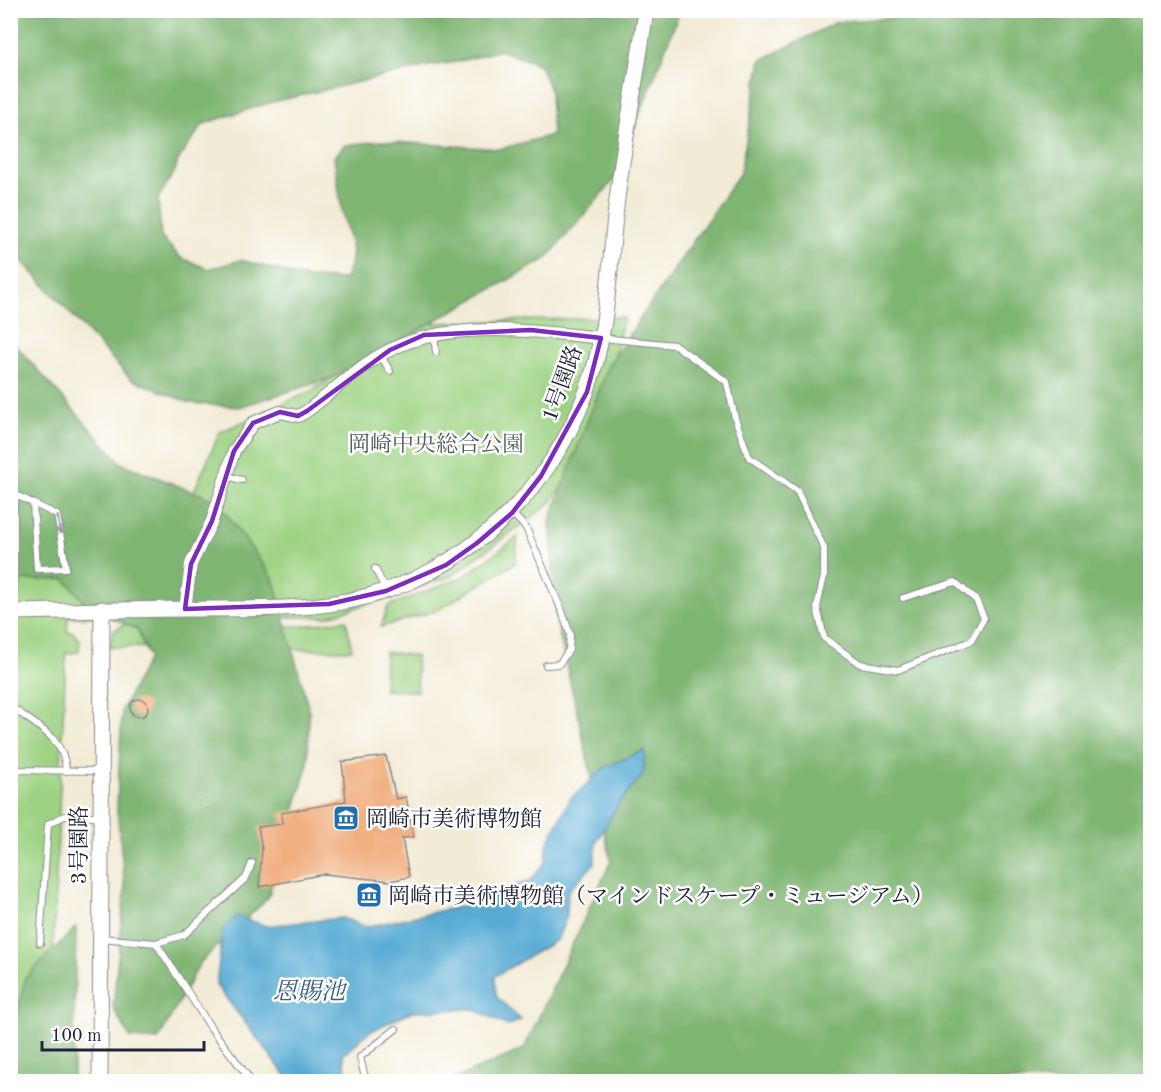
<svg xmlns="http://www.w3.org/2000/svg" width="1161" height="1092" font-family="'Old Standard TT','Noto Serif JP',serif">
	<style>
		.green { fill: #9fd384; stroke: #607a60; stroke-width: 1.5 }
		.forest { fill: #7fb572; stroke: #506c56; stroke-width: 1.5; fill-rule: evenodd }
		.water { fill: #59acd4; stroke: #3e6788; stroke-width: 1.5 }
		.building { fill: #f1b082 }
		.lines { fill: none; stroke-linecap: round; stroke-linejoin: round }
		.service-casing { stroke: #8a8688; stroke-width: 8 }
		.minor-casing { stroke: #8a8688; stroke-width: 14 }
		.tertiary-casing { stroke: #8a8688; stroke-width: 17 }
		.service { stroke: #fff; stroke-width: 6 }
		.minor { stroke: #fff; stroke-width: 12 }
		.tertiary { stroke: #fff; stroke-width: 15 }
		.oneway { stroke: #9c9ca7 }
		.marked { fill: none; stroke: #7b2cbf; stroke-width: 4.5; stroke-linejoin: round }
		.labels { text-anchor: middle; stroke-width: 5; stroke-linejoin: round; paint-order: stroke }
		.street-label { font-size: 22px; fill: #22223b; stroke: #fff }
		.park-label { font-size: 22px; fill: #4e6055; stroke: #fff }
		.poi-label { font-size: 22px; fill: #22223b; stroke: #fff; text-anchor: start }
		.water-label { font-size: 24px; font-style: italic; fill: #3b6080; stroke: #fff }
	</style>
	<rect width="100%" height="100%" fill="#fff"/>
	<filter id="ink" filterUnits="userSpaceOnUse"><feTurbulence type="fractalNoise" baseFrequency=".0167" numOctaves="2"/><feDisplacementMap in="SourceGraphic" scale="12" xChannelSelector="R" yChannelSelector="G"/><feConvolveMatrix kernelMatrix="1 2 1 2 8 2 1 2 1" color-interpolation-filters="sRGB"/></filter>
	<filter id="wash" filterUnits="userSpaceOnUse"><feTurbulence type="fractalNoise" baseFrequency=".008" numOctaves="4" result="noise"/><feDisplacementMap in="SourceGraphic" scale="24" xChannelSelector="R" yChannelSelector="G"/><feGaussianBlur stdDeviation="1.35" result="paint"/><feColorMatrix in="noise" values="0 0 0 0 0 0 0 0 0 0 0 0 0 0 0 0 0 1.4 0 .05"/><feComposite in="paint" operator="in"/></filter>
	<g filter="url(#wash)">
		<rect width="100%" height="100%" fill="#f2ebd5"/>
		<g class="green">
			<path d="M624,317L590,454L547,506L450,577L326,617H68L67,632H72L80,640L79,652L66,653L47,1081H11L10,457L166,554L220,432L314,390L401,324Z"/>
			<path d="M518,537L515,563L438,610L381,627L388,606L463,577Z"/>
			<path d="M346,620L352,650L109,647L113,631L127,623L302,626Z"/>
			<path d="M385,652L416,656L418,691L384,690Z"/>
		</g>
		<g class="forest">
			<path d="M11,11H680L614,180L546,259L332,378L239,407L190,403L131,379L11,249ZM500,50L540,65L550,90L552,135L500,149L380,141L345,145L334,157L342,211L352,250L350,266L345,279L305,278L241,260L209,269L181,258L161,237L158,198L175,171L178,160L203,124L272,102L428,66L457,62Z"/>
			<path d="M922,11H1150V1081L447,1082L524,1049L611,861L556,620L550,520L609,364L740,173L761,60L837,22L901,17Z"/>
			<path d="M10,339L121,463L217,501L273,578L309,710L308,764L268,898L200,963L158,1040L130,1038L113,1008L125,889L117,809L122,709L149,658L137,629L89,608L65,579L11,581Z"/>
			<path d="M76,927L73,1081H11V1044L25,978Z"/>
		</g>
		<path class="water" d="M645,750L643,775L618,805L596,842L595,863L568,891L567,916L557,940L495,976L496,996L521,1020L508,1026L474,1009L412,1011L369,1032L343,1055L348,1081H290L216,985L223,929L237,916L266,926L343,918L366,927L462,906L531,880L546,862L547,845L570,799L606,767Z"/>
		<g id="blocks">
			<g class="building">
				<circle cx="139" cy="708" r="9"/>
				<path d="M386,756L396,799L406,797L414,837L402,838L409,877L390,881L324,874L259,887L262,849L258,827L282,824L281,813L346,801L342,762Z"/>
			</g>
		</g>
	</g>
	<g filter="url(#ink)">
		<use href="#blocks" fill-opacity="0" stroke="#8a8688" stroke-width="1.5"/>
		<g class="lines">
			<g class="service-casing">
				<g id="service">
					<path d="M434,335L436,352"/>
					<path d="M601,338L675,345L727,382L735,418L749,457L797,491L824,548V576L817,607L824,638L860,664L898,670L971,641L984,618L976,600L955,582L903,598"/>
					<path d="M381,356L390,371"/>
					<path d="M226,476L242,480"/>
					<path d="M10,491L14,494V611"/>
					<path d="M14,494L57,515L66,568L37,569L33,503"/>
					<path d="M512,513L526,528L562,611L570,634L569,650L559,664L546,665"/>
					<path d="M375,569L386,590"/>
					<path d="M10,710L17,711C39,727 65,740 66,771"/>
					<path d="M10,770L100,771"/>
					<path d="M101,938L156,943L184,935L246,878L252,863"/>
					<path d="M40,943L48,824L64,816H100"/>
					<path d="M156,943L211,1028L252,1082"/>
					<path d="M366,1082L360,1057L396,1029"/>
				</g>
			</g>
			<g class="minor-casing">
				<path id="minor" d="M185,609L191,564L212,521L234,451L253,423L280,412L298,416L307,411C334,391 362,363 392,349C450,320 538,331 601,338"/>
			</g>
			<g class="tertiary-casing">
				<g id="tertiary">
					<path d="M10,612C74,611 138,609 201,609C244,608 287,610 329,604C447,588 544,504 586,393C609,333 609,263 617,199C625,136 637,74 646,10"/>
					<path d="M100,1082L102,609"/>
				</g>
			</g>
			<use href="#service" class="service"/>
			<use href="#minor" class="minor"/>
			<use href="#tertiary" class="tertiary"/>
		</g>
		<defs><path id="oneway-shaft" d="M-6 0H5M1.5-3L5.5 0L1.5 3" fill="none" stroke-width="1.6" stroke-linecap="round" stroke-linejoin="round" transform="scale(1.5)"/></defs>
		<use class="oneway" href="#oneway-shaft" transform="translate(59 525) rotate(81)"/>
	</g>
	<path class="marked" d="M531,330L601,338L587,392L541,476L512,513L477,543L446,565L386,591L329,604L185,609L191,564L212,521L234,451L253,423L280,412L298,416L307,411L390,350L424,335Z"/>
	<defs>
		<g id="museum-square" transform="scale(1.35)"><rect x="-9" y="-9" width="18" height="18" rx="4" fill="#1f6fb2" stroke="#fff"/><path d="M0-6L6-3V-2H-6V-3ZM-5-1h2V3h-2ZM-1-1h2V3h-2ZM3-1h2V3H3ZM-6 4H6V6H-6Z" fill="#fff"/></g>
	</defs>
	<g fill-rule="evenodd">
		<use href="#museum-square" x="346" y="818"/>
		<use href="#museum-square" x="369" y="895"/>
	</g>
	<g class="labels">
		<g class="street-label">
			<text transform="translate(561 383) rotate(-70)" y="8">1号園路</text>
			<text transform="translate(78 845) rotate(-90)" y="8">3号園路</text>
		</g>
		<g class="park-label">
			<text x="436" y="451">岡崎中央総合公園</text>
		</g>
		<g class="poi-label">
			<text x="366" y="826">岡崎市美術博物館</text>
			<text x="388" y="903">岡崎市美術博物館（マインドスケープ・ミュージアム）</text>
		</g>
		<g class="water-label">
			<text x="309" y="999">恩賜池</text>
		</g>
	</g>
	<rect width="1161" height="1092" fill="none" stroke="#fff" stroke-width="36"/>
	<path d="M42 1041v9h162v-9" fill="none" stroke="#22223b" stroke-width="3"/>
	<text x="51" y="1041" font-size="18" fill="#22223b" stroke="#ffffff" stroke-width="4.5" paint-order="stroke">100 m</text>
</svg>
